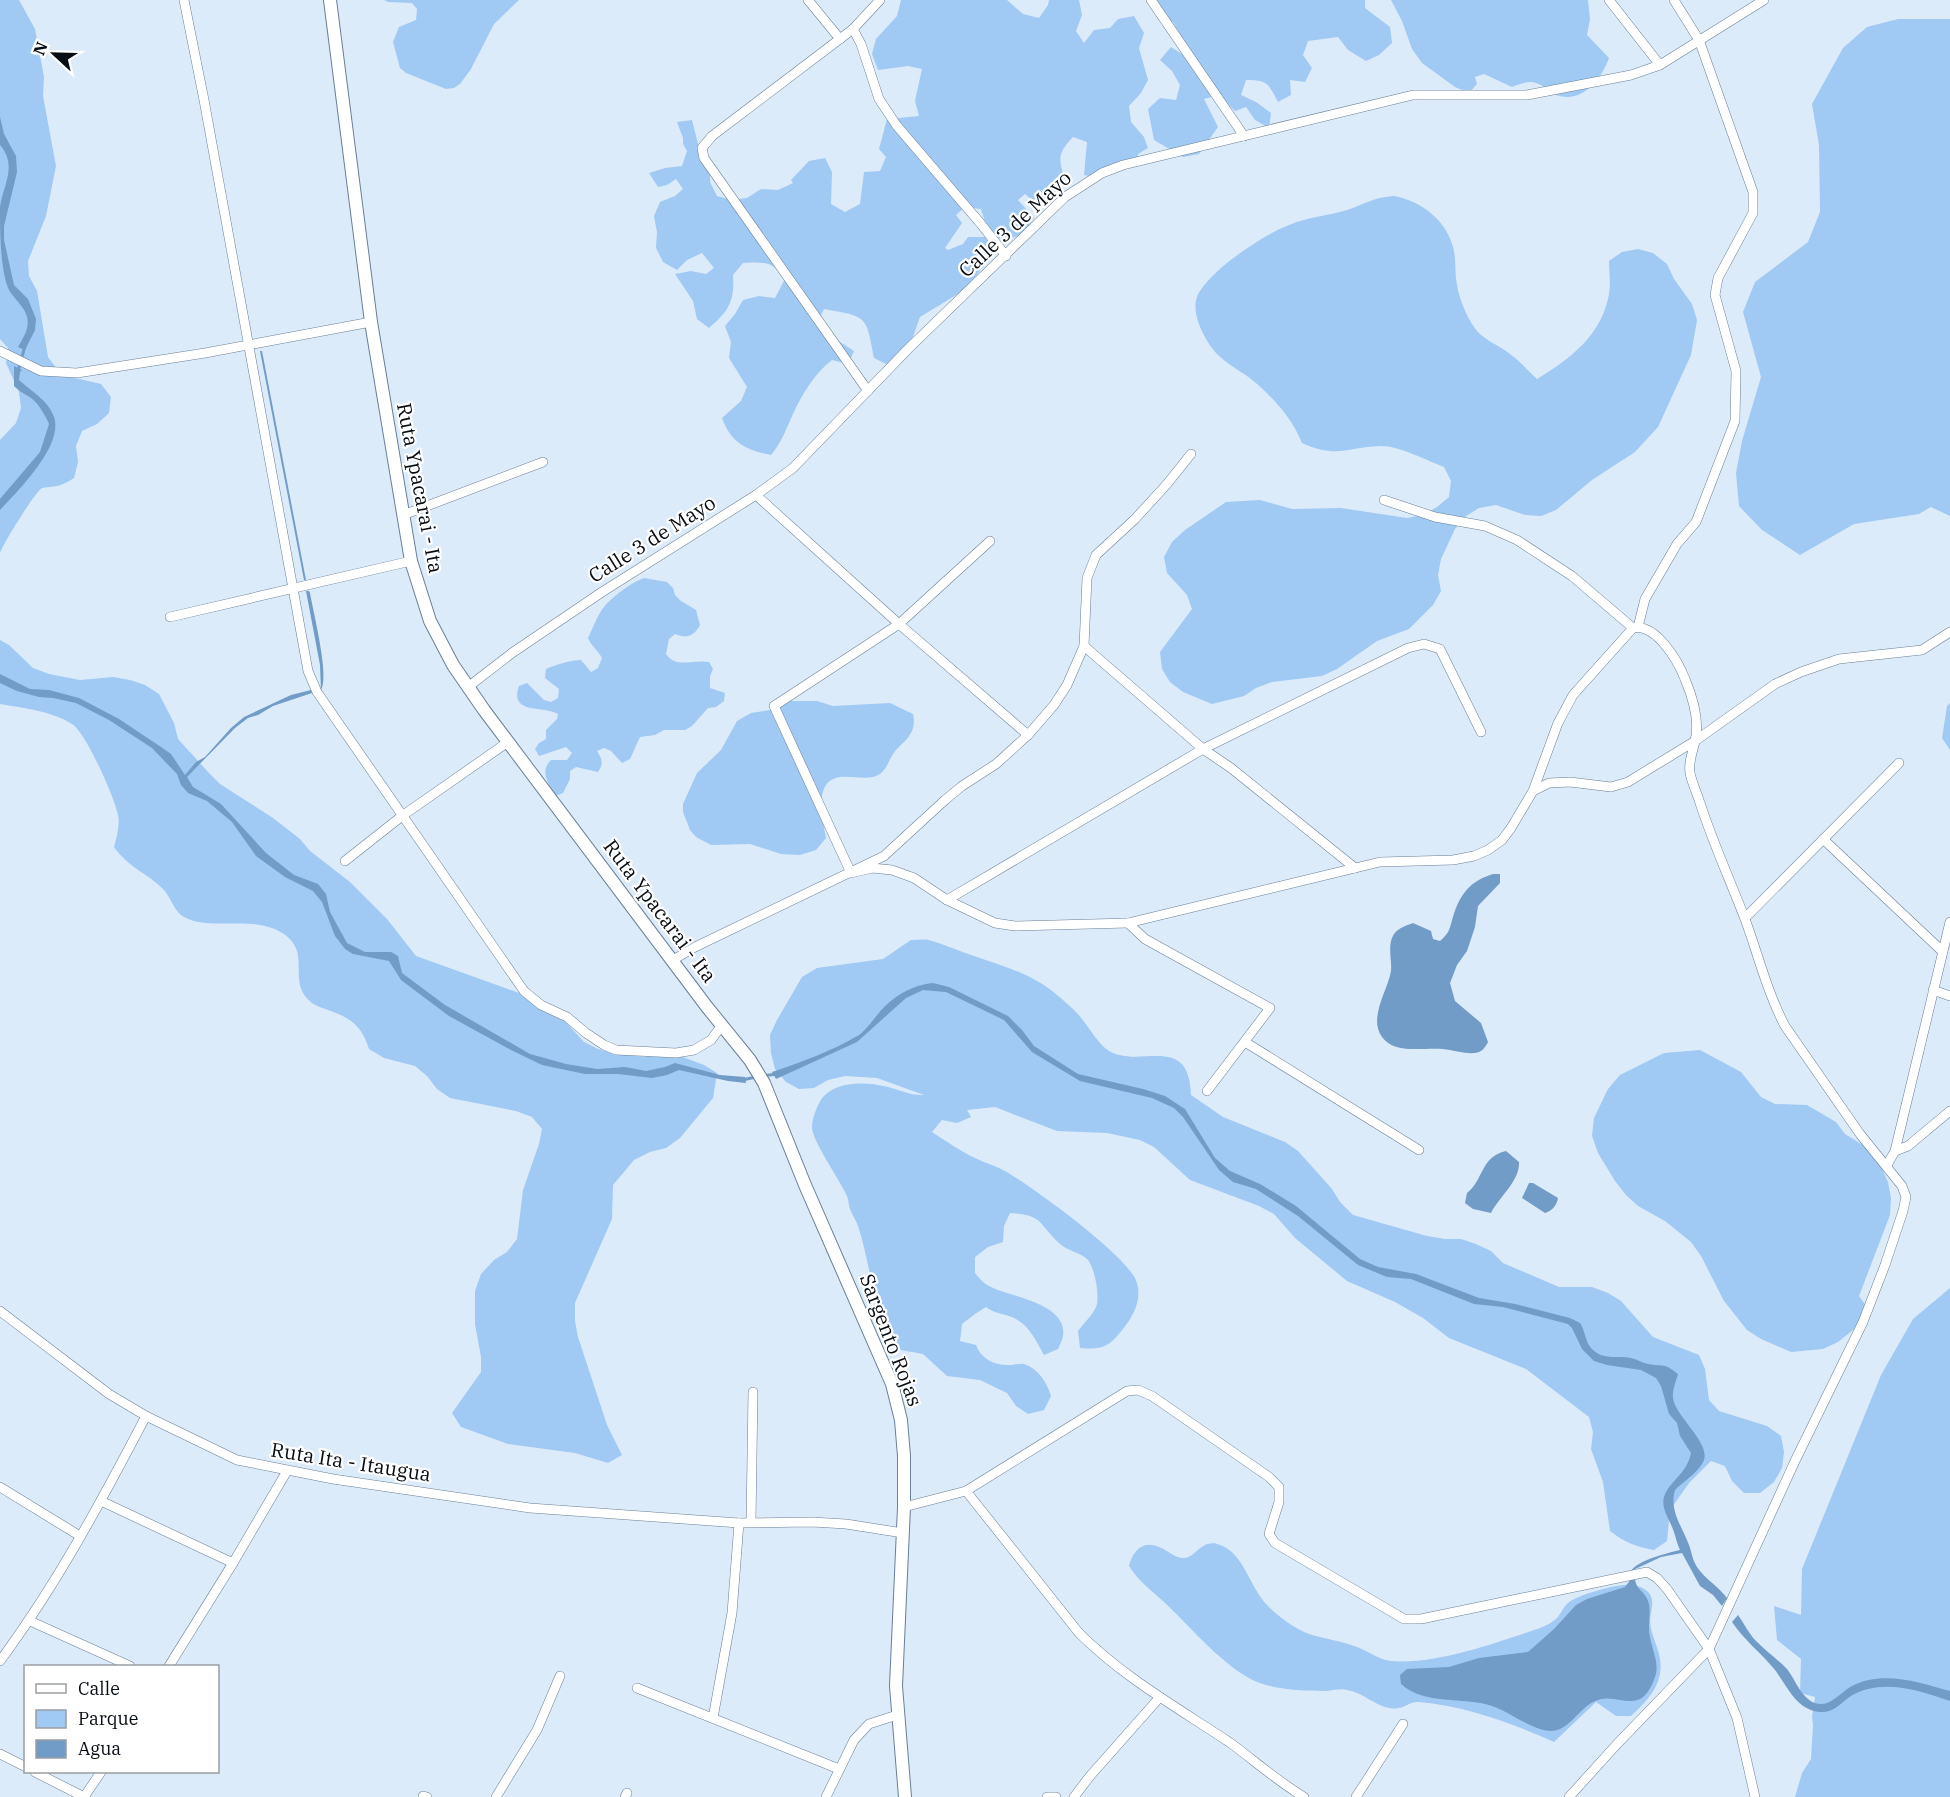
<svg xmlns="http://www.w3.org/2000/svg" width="1950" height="1797" font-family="'IBM Plex Serif',serif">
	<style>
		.green { fill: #a0c9f3 }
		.water { fill: #719cc7 }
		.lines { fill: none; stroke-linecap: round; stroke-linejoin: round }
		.stream { stroke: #719cc7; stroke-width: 3 }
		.minor-casing { stroke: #697f96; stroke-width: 10 }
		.tertiary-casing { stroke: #697f96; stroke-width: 14 }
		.minor { stroke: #fff; stroke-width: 9 }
		.tertiary { stroke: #fff; stroke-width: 12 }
		.labels { text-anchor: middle; stroke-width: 4.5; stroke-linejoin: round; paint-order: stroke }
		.street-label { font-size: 20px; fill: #060d15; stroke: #fff }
	</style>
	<rect width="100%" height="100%" fill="#dcebfa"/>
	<g class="green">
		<path d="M0,0H19L35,29L44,77L43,96L56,166L46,216L28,261L29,276L37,291L48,357L57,369L71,377L101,384L111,397L109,413L97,424L82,431L76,446L78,462L74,478C69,481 63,485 57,486C52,487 46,487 42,488C35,492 3,544 0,553V440L16,423L21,408L19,392L6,363L8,348L0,339Z"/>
		<path d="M384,0H519L494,24L471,69L460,84L454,88L446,89L406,73L400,68L393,42L399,27L416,20L417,9L412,3L388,2Z"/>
		<path d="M901,0H1007L1023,14L1039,18L1048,5L1049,0H1079L1082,15L1076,31L1084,43L1094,30L1110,28L1118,19L1134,16L1144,33L1139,48L1148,80L1141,93L1129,106L1131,122L1144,137L1148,148L1138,154V159L1100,178L1084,175L1087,142L1073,137C1059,152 1057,158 1065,178L1058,192L1048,204L1033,201L1025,194L1018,200L1034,218C1024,237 1016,239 994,238L986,225L981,209L965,207L956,215L962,223L945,248L948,250L963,244L968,237H985L993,253L973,280L961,292L920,317L909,348L888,365L874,358C866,314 867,317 824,309L817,323L825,337L840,342L854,351L848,364L832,360C815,373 802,394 793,414C786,429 782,442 771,455C746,450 731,443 722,418L741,401L747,387L729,358L731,342L725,326L735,314L743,300L759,296L775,298L785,279C773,261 764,262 743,263L733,275C735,301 728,312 709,328L697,319L693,301L675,274L691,271L706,274L714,268L702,253L687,260L677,270L663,262L656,248L657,232L654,216L660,202L675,196L683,189L676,179L667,185L658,187L649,173L665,168L682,166L687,151L683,144V138L677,122L692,120L700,152L710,165V182L717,196L732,200L747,198L761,189L778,190L793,183L791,180L809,161L825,158L832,172L831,204L845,212L860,204L864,172L880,171L886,157L879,149L887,119L919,116L915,101L922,69L908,66L878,70L872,54L876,39L897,16Z"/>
		<path d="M1153,0H1365V8L1390,27L1392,43L1379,55L1366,61L1348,50L1338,37L1308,41L1303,55L1312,68L1305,82L1290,80L1291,95L1278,102C1268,83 1268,80 1246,80L1241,95L1256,102L1271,113L1269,128L1255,120L1246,107L1235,111L1219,95L1204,99L1218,127L1199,154L1183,157L1154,140L1148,109L1160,98L1176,100L1180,85L1172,71L1160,60L1171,47L1196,63L1173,22L1158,15Z"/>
		<path d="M1391,0H1588L1590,19L1587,35L1609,58C1601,80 1582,104 1556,95C1551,94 1548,90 1544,87C1533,79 1524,82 1512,87L1484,74L1475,77L1477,84L1469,93L1455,87L1422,63L1412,49L1402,21Z"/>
		<path d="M1898,19H1950V516L1931,507L1919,514L1854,524L1800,555L1762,530L1739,506L1736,473L1742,441L1761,377L1743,312L1755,282L1808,242L1820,212L1819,145L1812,104L1843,48L1867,27Z"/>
		<path d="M1394,196C1421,201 1446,220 1453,247C1456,257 1455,269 1456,279C1458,295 1465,314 1474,327C1482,340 1498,344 1510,354C1520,361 1528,371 1537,379C1570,359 1602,335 1609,294C1611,283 1609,271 1609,261L1622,252L1638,249L1653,253L1667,264L1674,279L1692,304L1697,320L1691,355L1658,427L1635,452L1592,480L1556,510L1541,516L1525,515L1496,505L1479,508L1466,516L1455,529L1441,559L1438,575L1441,591L1433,605L1409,629L1377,641L1337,669L1322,676L1272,682L1256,688L1244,696L1212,704L1183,692L1170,682L1162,669L1160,652L1192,609L1187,595L1167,573L1164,557L1172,542L1185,530L1226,502L1260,500L1292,509L1341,508L1407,518L1423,515L1437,507L1449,497L1451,481L1444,467C1426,460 1399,446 1381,446C1346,447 1338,459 1302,443C1292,418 1273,397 1251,379C1238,369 1222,362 1212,348C1203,336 1191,313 1197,297C1207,272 1264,234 1289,225C1307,217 1328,216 1347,210C1365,204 1374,197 1394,196Z"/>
		<path d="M644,578L667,582L673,588L675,595L681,601L696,610L700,625C694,636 687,639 675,634L669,639L666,654C676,669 693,659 709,662L713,669L710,676V688L725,693L724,701L716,707L708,708L692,726L685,730H664L655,735L640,737L630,759L622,763L611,751L604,748L597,751C602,759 604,763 598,772L576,767L570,771V779L563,793L555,796C549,783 539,772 551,760H567L572,753L566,747L539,756L535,749L539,743L546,739V730L557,719L558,714C543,705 509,715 519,686L527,683L544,700L551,702L558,698L559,689L545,678L546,669C554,665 572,660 581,660L591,672L598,668L602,658C598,650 591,646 588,638C592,630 598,614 604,607C612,597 632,582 644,578Z"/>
		<path d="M0,640L9,645L33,668L49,674L80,680L113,677L130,680L145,685L159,694L174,723L178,739L209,773L220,784L273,818L300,839L310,851L350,882L387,919L416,956L536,999L552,1007L584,1042L598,1049L613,1053L645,1057L659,1051L675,1054L704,1065L717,1073L713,1098L680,1138L666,1148L650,1152L634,1160L613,1185L612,1219L575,1303V1321L578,1337L607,1425L622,1455L608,1463L575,1453L508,1444L461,1427L452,1413L481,1372V1357L475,1324V1291L481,1274L494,1260L507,1252L517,1239L523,1190L539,1144L542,1129L532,1117L516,1111L450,1098L437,1089L427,1076L415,1066L384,1058L369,1049C362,1026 351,1018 328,1010C323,1008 316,1006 312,1003C285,981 313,955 284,934C259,917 225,927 198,922C193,921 185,918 181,915C173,908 170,896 163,889C146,872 130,869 114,847C117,836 120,826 118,815C115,798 85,731 72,724C52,711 23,708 0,704Z"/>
		<path d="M790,701H817L833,706L890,703L913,714C917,732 907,739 896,750C887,760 888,773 873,777C862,779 851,776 840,777C812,781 823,821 826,838L816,850L800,855L781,854L750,844L711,845L696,837L690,830L683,812V804L697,773L721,750L737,721L751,713L776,709Z"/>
		<path d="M1950,703V750L1942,738L1947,706Z"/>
		<path d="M911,940C917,940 924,939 929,940C946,945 961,952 977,957C997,964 1018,970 1037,981C1050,988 1062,999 1073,1009C1085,1020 1093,1037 1105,1048C1135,1073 1189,1029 1191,1095L1223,1117L1285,1142L1298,1151L1332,1189L1340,1202L1353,1215L1427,1236L1445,1239H1461L1476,1244L1491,1251L1503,1263L1559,1287H1592L1608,1293L1621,1301L1653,1337L1699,1355L1705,1369L1709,1400L1719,1411L1767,1426L1781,1436L1784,1452L1782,1468L1774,1482L1760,1493H1744L1732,1481L1725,1466L1711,1461L1689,1483L1670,1510L1667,1541L1654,1550C1636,1547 1624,1542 1610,1531L1603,1482L1591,1449L1593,1432L1589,1417L1526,1369L1449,1338L1423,1318L1395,1302L1347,1281L1295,1238L1274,1214L1259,1206L1190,1180L1154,1147L1140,1140L1107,1133L1057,1131L995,1107L967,1110L971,1117L957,1123L942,1120L932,1132C946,1141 960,1151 975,1158C985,1163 996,1166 1005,1171C1031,1186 1131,1258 1137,1283C1142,1301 1133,1316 1123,1329C1109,1347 1102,1350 1080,1348L1078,1331C1083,1324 1095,1313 1097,1304C1099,1294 1095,1267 1087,1259C1080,1252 1067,1251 1059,1243C1038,1223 1043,1215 1010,1213L1004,1226L1003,1242L988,1247L975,1257V1273C979,1278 983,1283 989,1286C1009,1297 1068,1303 1063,1336C1062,1340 1060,1345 1058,1349L1044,1355C1035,1339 1028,1322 1009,1316C1000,1313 994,1313 986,1307L975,1314L962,1324L960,1341L976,1345C981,1359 995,1366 1010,1365C1014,1365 1020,1363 1024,1364C1039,1369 1047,1383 1051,1396L1044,1410L1028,1414L1016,1406L1007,1393L980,1380L947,1376L923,1354L901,1350C872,1315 872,1268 858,1226C856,1220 852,1215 850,1209C848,1205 849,1200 847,1196C840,1180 812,1141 812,1127C812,1118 818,1103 823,1097C838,1080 869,1082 888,1087C900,1090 912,1096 924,1095L877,1078L845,1076L828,1080L814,1088L799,1089L786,1082L775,1069L771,1053L770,1035L777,1020L802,977L817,968L883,959Z"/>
		<path d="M1700,1050L1741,1072L1761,1097L1775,1104L1807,1105L1836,1122L1845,1134L1874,1152L1888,1182L1891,1198L1890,1215L1859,1296L1867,1307L1863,1322L1838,1342L1823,1349L1791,1352L1761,1339L1747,1330L1724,1301L1701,1256L1691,1242L1665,1221L1638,1206L1626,1195L1615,1181L1598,1153L1592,1136L1594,1118L1608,1089L1620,1075L1664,1053Z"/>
		<path d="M1950,1288V1797H1795L1802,1773L1811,1759L1813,1725L1812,1717L1815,1697L1800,1693L1801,1659L1777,1640L1774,1606L1801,1615L1802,1569L1881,1375L1913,1319Z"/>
		<path d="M1214,1543C1245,1550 1247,1585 1268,1606C1278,1616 1295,1629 1309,1634C1325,1639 1342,1641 1357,1647C1368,1651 1380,1660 1391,1661C1435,1665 1496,1643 1537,1629C1543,1627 1552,1623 1557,1618C1561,1614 1563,1607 1568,1603C1577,1595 1611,1586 1624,1585C1632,1584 1643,1586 1649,1593C1655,1601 1651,1610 1650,1619C1650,1631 1656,1643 1659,1654C1666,1682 1649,1699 1631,1716H1616L1596,1702L1554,1742C1512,1723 1465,1706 1419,1702C1408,1701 1404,1711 1389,1708C1374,1705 1362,1692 1347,1690C1340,1688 1332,1691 1324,1691C1303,1691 1277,1690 1257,1682C1224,1668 1190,1626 1164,1602C1149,1588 1141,1584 1129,1566C1133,1551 1142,1540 1159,1547C1168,1550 1175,1559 1185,1558C1193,1557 1198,1548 1205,1545C1207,1543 1211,1544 1214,1543Z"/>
	</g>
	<g class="water">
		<path d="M0,117L4,134L16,156L17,172L4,226V240L14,285L28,299L36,319L35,330L25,350L18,347C23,338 30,328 27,317C25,307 14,299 9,290C0,271 0,228 0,207C3,185 18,166 0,145Z"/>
		<path d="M260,351H262L306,580H304Z"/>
		<path d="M14,366L22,370L20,372L19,380C32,392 48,400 54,417C64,445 18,491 0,510V499L40,452L49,424C45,415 39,404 31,398C25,394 20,392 14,386Z"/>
		<path d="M306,591H309L310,593C313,611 330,677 321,690L320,665Z"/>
		<path d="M0,674L30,689L49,690L79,698L119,719L161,747L171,754L185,775L196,762L205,757L231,728L244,717L291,695L311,690L312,693L273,706L258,715L248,718L235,728L187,777L193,787L221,804L266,853L294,875L318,884L326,894L330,912L347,943L365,952H391L398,956L402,973L445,1005L530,1054L566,1064L597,1069L625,1067L646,1071L665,1067L675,1063L720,1075L745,1077L746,1083L728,1081L679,1070L667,1075L652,1078L618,1074H585L542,1065L511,1050L449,1016L401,980L389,961L353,954L345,949L335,936L322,902L313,891L285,877L256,856L232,822L207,801L188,793L181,785L177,774L152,748L109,720L76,703L53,698L39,697L17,691L0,683Z"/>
		<path d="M1493,874H1500V883L1478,906L1475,927L1467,951L1457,965L1450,983L1455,1001L1481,1023L1488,1042C1485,1048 1482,1052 1475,1053C1465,1054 1453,1050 1443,1049C1424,1047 1395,1055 1382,1037C1368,1018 1388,990 1391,971C1392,961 1388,948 1392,938C1395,929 1405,926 1413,923L1431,931L1433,939L1440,941C1450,932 1449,930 1453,917C1460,894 1470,881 1493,874Z"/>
		<path d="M933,983L949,987L1008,1016L1022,1030L1034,1046L1078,1074L1143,1089L1165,1096L1185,1109L1215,1158L1230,1171L1260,1184L1296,1206L1360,1259L1378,1267L1416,1274L1479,1298L1515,1304L1570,1318L1580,1323C1585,1330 1585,1341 1591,1348C1603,1361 1616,1355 1631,1358C1637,1359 1642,1363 1648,1364C1664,1367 1663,1362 1678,1374C1676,1381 1672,1391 1673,1398C1675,1416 1710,1442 1704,1460C1700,1471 1683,1482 1675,1490C1669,1511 1682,1526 1689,1545C1692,1553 1692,1559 1697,1567C1705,1579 1718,1586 1727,1598L1722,1606L1713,1595L1700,1586L1682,1553L1661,1557L1631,1571C1638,1560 1668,1553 1680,1550C1677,1544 1676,1538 1674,1532C1670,1519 1658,1507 1666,1492C1675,1477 1687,1472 1691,1453L1680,1436L1677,1423L1669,1414L1661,1386L1656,1378L1641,1370L1607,1365L1594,1361L1582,1349L1572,1328L1568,1324L1503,1307L1474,1304L1411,1279L1387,1277L1358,1265L1298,1216L1256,1189L1233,1182L1219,1170L1183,1117L1174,1108L1152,1098L1080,1081L1032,1052L1004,1020L946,992L923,990L906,998L857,1042L776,1079L772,1072C802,1062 832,1051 859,1035C866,1030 872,1021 878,1014C892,997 911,985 933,983Z"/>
		<path d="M1506,1151L1519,1162C1520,1181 1499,1197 1491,1213L1473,1209L1465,1203L1467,1193C1484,1180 1480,1157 1506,1151Z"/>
		<path d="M1529,1183H1533L1558,1198C1557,1205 1552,1211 1545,1213L1522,1198Z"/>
		<path d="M1631,1579H1635C1636,1590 1645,1591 1648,1601C1652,1612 1647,1626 1650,1637C1652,1650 1660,1664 1655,1677C1640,1720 1618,1690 1595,1701C1579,1708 1569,1731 1551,1731C1533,1731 1510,1712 1492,1706C1462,1696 1425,1706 1401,1684L1400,1675L1407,1669L1449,1667L1479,1658L1528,1652L1554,1629L1576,1605L1587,1599L1625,1587Z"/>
		<path d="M1738,1615C1744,1623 1749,1634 1756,1641C1766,1651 1777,1659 1787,1669C1796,1680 1803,1704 1821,1704C1833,1704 1842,1691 1852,1686C1882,1670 1919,1682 1950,1691V1701C1918,1690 1879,1677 1848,1698C1839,1705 1833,1713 1820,1712C1815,1712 1808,1709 1803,1706C1791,1697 1784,1682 1775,1670C1761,1653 1744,1640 1732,1622Z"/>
	</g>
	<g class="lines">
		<g class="stream">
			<path d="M18,371L25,346"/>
			<path d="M762,1076L777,1074"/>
			<path d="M742,1080L756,1077"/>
		</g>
		<g class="minor-casing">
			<g id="minor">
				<path d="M184,0L204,100L308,671L317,692L524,991L541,1005L567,1017L586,1033L604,1045L616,1050L676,1053L694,1050L711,1040L722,1025"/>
				<path d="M808,0L840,39"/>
				<path d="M1151,0L1244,136"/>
				<path d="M1609,0L1660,65"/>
				<path d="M853,29L861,44L879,99L897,126L981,224L1006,256"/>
				<path d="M0,351L41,371L77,373L205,353L371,322"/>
				<path d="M868,391L704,158L702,148L712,136L853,29L880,0"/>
				<path d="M756,495L899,624L1028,735"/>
				<path d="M1384,500L1435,517L1485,526L1517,540L1572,576L1633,628"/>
				<path d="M403,515L543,462"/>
				<path d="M990,541L899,624L774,706L851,873L872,868L892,870L914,878L947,900L995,923L1015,926L1128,923L1380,862L1453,860L1474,856L1488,850L1502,840L1511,828L1533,791L1558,723L1573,695L1633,628C1656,623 1678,661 1685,679C1693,698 1700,721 1695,741C1693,752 1688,761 1690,773C1692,783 1697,793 1700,803C1713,843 1730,880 1745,919C1758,954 1767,992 1785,1026L1860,1134L1902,1186L1906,1197L1903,1211L1885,1265L1863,1322L1795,1461L1709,1649L1618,1743L1569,1797"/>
				<path d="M170,617L411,561"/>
				<path d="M1638,627L1645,599L1677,544L1696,522L1735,421L1736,371L1715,295L1718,278L1753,213V192L1699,40L1674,0"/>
				<path d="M1084,646L1203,749L1231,768L1355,868"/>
				<path d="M468,687L512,653L602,592L756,495L793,468L909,348L1065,197L1102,173L1123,165L1413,95H1527L1631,75L1660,65L1764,0"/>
				<path d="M1533,791L1549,783L1570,782L1611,787L1628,782L1695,741L1775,684L1801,672L1839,659L1922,650L1950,632"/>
				<path d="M1823,839L1942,951"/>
				<path d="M345,861L402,816L508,742"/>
				<path d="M947,900L1203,749L1408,648L1424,644L1440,649L1481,732"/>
				<path d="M1745,918L1899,763"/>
				<path d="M1128,923L1145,939L1270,1008L1207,1091"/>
				<path d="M673,960L695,947L884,856L945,800L962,786L996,764L1028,735L1054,705L1067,685L1084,646L1087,578L1096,555L1135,519L1167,484L1191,454"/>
				<path d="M1933,990L1950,996"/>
				<path d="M1245,1042L1419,1150"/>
				<path d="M1895,1151L1908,1146L1950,1111"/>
				<path d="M1887,1165L1895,1151L1950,922"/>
				<path d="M0,1311L109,1394L146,1416L237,1460L333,1479L530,1508L739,1523L812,1522L846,1524L903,1533"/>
				<path d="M0,1487L80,1536"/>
				<path d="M966,1491L1079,1633C1123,1677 1178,1708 1229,1742C1254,1760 1277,1781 1304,1797"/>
				<path d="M101,1501L233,1563"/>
				<path d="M904,1507L966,1491L1127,1391L1138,1390L1152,1396L1269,1477L1279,1487V1502L1269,1534L1275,1543L1404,1619H1421L1647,1572L1657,1578L1667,1589L1709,1649L1737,1718L1755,1797"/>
				<path d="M751,1521L753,1392"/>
				<path d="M30,1621L130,1666"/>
				<path d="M0,1661C57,1584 102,1500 146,1416"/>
				<path d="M169,1666L233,1563L287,1471"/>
				<path d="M637,1688L839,1769"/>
				<path d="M713,1718L732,1613L739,1523"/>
				<path d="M0,1754L26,1767"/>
				<path d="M35,1772L84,1797"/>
				<path d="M423,1796L427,1797"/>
				<path d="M84,1797L101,1772"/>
				<path d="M496,1797L537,1730L560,1676"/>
				<path d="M625,1797L627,1793"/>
				<path d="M826,1797L854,1740L869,1724L897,1715"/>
				<path d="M1047,1797H1056"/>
				<path d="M1074,1797L1090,1776L1160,1697"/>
				<path d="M1356,1797L1403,1724"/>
			</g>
		</g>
		<g class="tertiary-casing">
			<path id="tertiary" d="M330,0L371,322L411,561L430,621L453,665L484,710L707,1007L750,1060L764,1083L805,1185L892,1384L901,1420L904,1456V1507L896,1686L905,1797"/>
		</g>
		<use href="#minor" class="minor"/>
		<use href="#tertiary" class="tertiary"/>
	</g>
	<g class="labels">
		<g class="street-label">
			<text transform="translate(1015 224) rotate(-43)" y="7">Calle 3 de Mayo</text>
			<text transform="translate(420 488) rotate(79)" y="7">Ruta Ypacarai - Ita</text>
			<text transform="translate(652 539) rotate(-32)" y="7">Calle 3 de Mayo</text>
			<text transform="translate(660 911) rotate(53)" y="7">Ruta Ypacarai - Ita</text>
			<text transform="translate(891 1340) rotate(69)" y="7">Sargento Rojas</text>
			<text transform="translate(351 1462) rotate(9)" y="7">Ruta Ita - Itaugua</text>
		</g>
	</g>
	<rect x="24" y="1665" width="195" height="108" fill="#ffffff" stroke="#9b9ea1" stroke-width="1.5"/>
	<rect x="36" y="1684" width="30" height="9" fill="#ffffff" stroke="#9b9ea1" stroke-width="1.5"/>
	<text x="78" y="1695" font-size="18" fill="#060d15">Calle</text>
	<rect x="36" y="1710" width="30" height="18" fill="#a0c9f3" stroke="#9b9ea1" stroke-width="1.5"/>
	<text x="78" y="1725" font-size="18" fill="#060d15">Parque</text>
	<rect x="36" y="1740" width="30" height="18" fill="#719cc7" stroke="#9b9ea1" stroke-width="1.5"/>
	<text x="78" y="1755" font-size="18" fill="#060d15">Agua</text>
	<g transform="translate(54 54) rotate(292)" stroke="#ffffff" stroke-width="4.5" paint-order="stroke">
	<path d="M0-4.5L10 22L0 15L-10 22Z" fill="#060d15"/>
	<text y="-9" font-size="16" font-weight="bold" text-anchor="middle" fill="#060d15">N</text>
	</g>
</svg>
